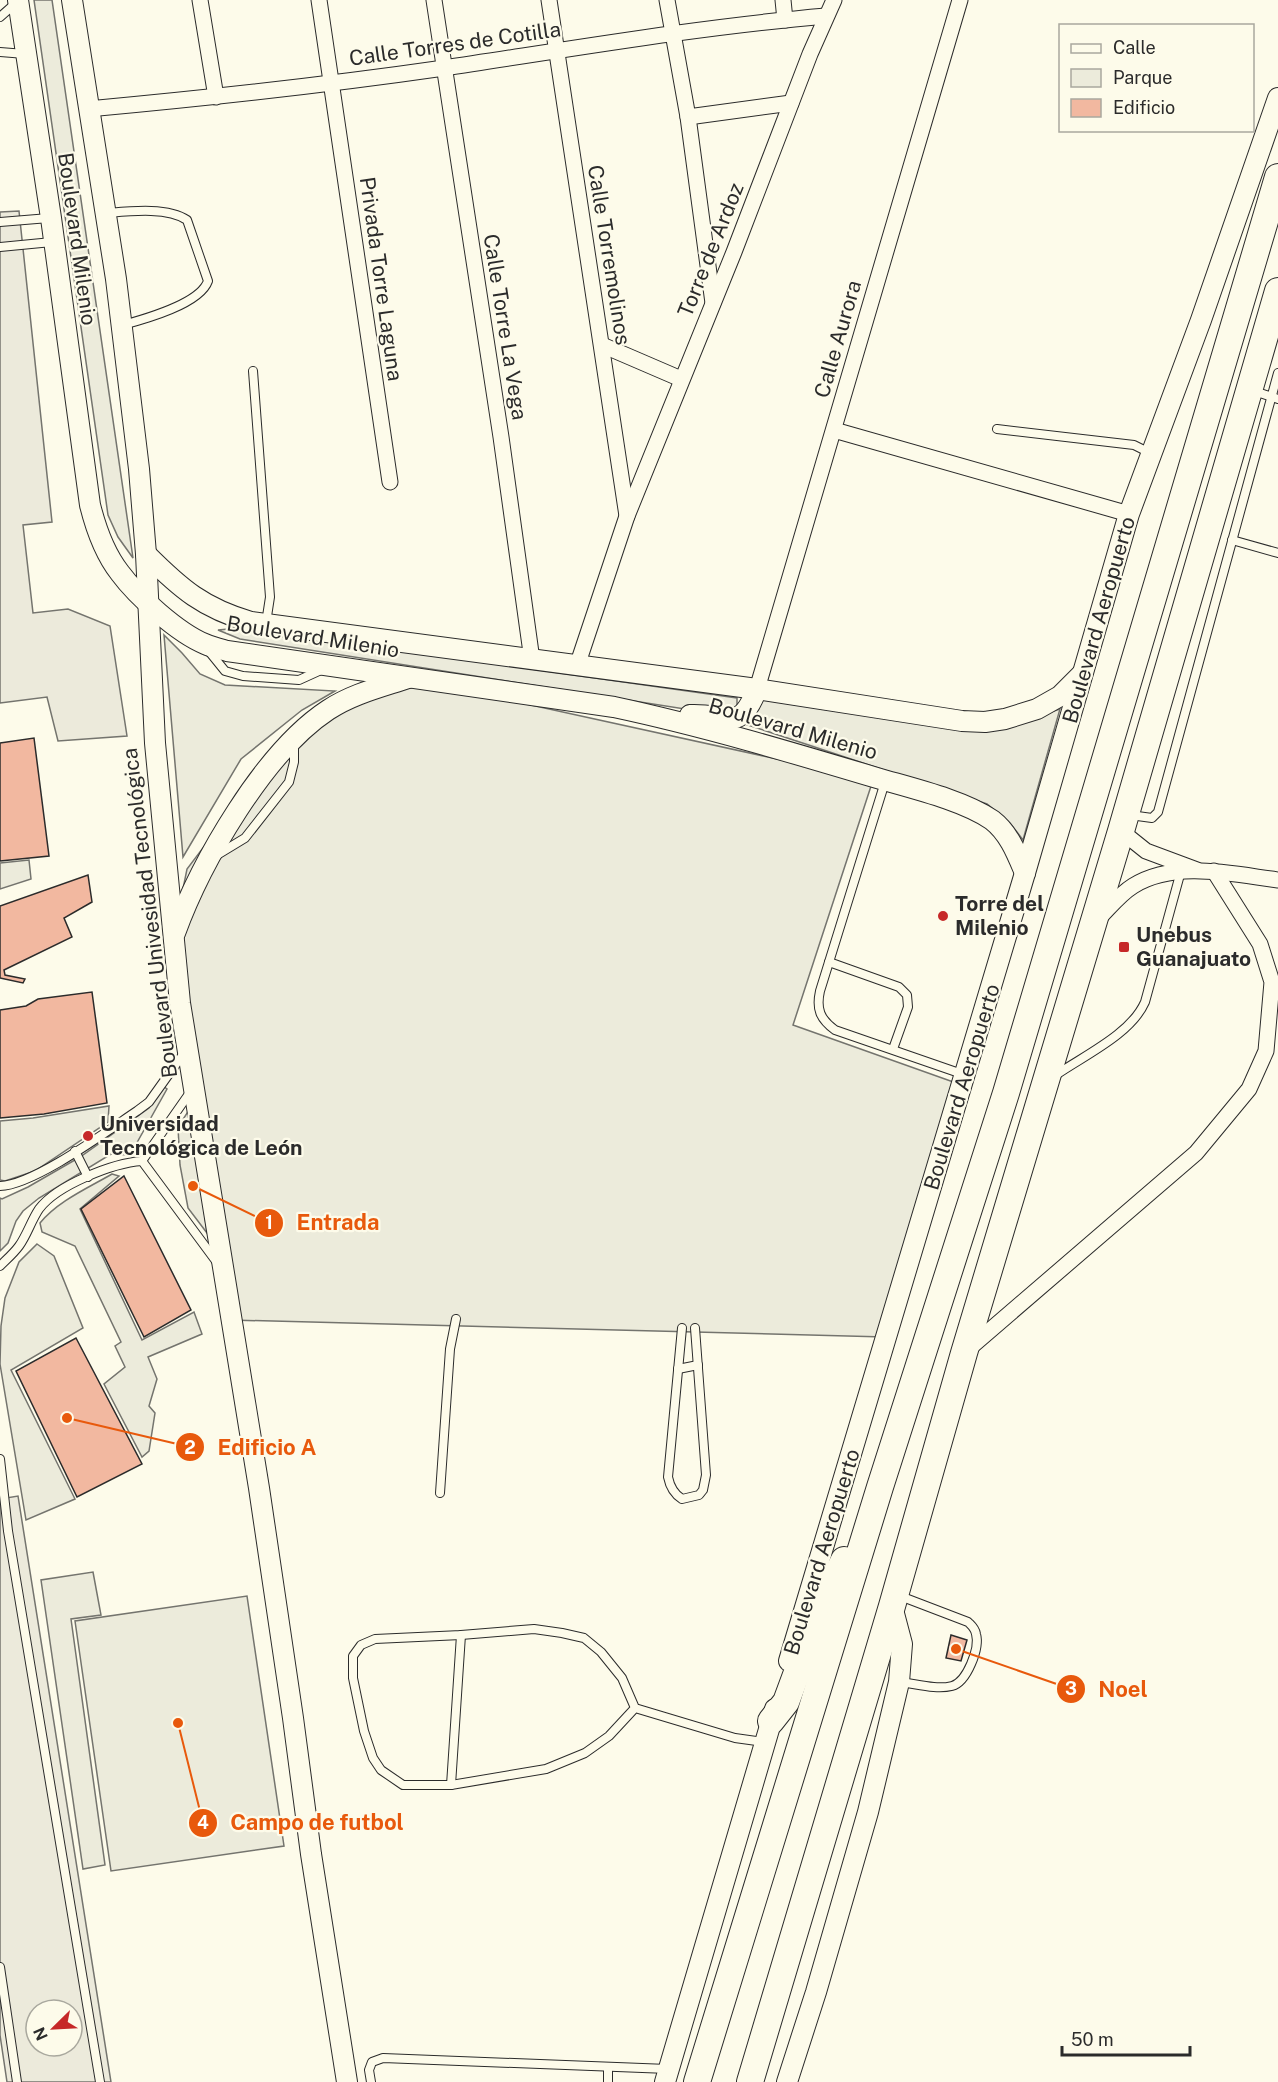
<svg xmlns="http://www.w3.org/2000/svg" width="1278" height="2082" font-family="'Public Sans',sans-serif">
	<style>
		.green { fill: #ecebdb; stroke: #74746e; stroke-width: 1.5 }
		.parking { fill: #eceadb; stroke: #74746e; stroke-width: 1.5; fill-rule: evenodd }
		.building { fill: #f2b8a0; stroke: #2b2b2b; stroke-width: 1.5 }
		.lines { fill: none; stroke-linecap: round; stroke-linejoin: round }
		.service-casing { stroke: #2b2b2b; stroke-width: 10 }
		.minor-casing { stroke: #2b2b2b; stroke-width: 17 }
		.tertiary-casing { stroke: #2b2b2b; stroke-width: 22 }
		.trunk-casing { stroke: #2b2b2b; stroke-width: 28 }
		.service { stroke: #fdfbea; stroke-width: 8 }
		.minor { stroke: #fdfbea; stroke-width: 15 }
		.tertiary { stroke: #fdfbea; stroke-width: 20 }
		.trunk { stroke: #fdfbea; stroke-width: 26 }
		.poi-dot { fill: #c62828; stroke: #fdfbea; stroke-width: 2 }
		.labels { text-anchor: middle; stroke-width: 4.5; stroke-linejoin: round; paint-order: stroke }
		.street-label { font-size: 21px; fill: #2b2b2b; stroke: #fdfbea }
		.poi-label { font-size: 21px; font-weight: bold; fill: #2b2b2b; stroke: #fdfbea; text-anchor: start }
		.leader { fill: none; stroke: #e8590c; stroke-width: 2 }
		.callout-dot { fill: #e8590c; stroke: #fdfbea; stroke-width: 2 }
		.mark-label { font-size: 18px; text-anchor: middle; font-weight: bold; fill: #fff }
		.callout-label { font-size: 22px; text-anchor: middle; font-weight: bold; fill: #e8590c; stroke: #fdfbea; stroke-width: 4.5; stroke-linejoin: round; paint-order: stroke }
	</style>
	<rect width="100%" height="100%" fill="#fdfbea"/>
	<g class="green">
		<path d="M34,0H52L133,558L118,537L108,515Z"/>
		<path d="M239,628L737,698V707L723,715L240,639L218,630Z"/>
		<path d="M164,635L182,653L200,674L225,685L335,691L302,710L241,759L183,857Z"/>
		<path d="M403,677L873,780L793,1025L959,1084L885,1337L230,1320L173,938L187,869L275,753L332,706Z"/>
		<path d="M763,699L977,727L1041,715L1060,709L1023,840L1010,823L987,804L745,724Z"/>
		<path d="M29,860L31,879L0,889V863Z"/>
		<path d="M163,1086L167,1089L130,1155L111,1154L39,1198L23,1211L16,1221L8,1243L0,1251V1198L2,1199L28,1187L80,1157L149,1108Z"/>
		<path d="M109,1106L108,1122L35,1171L5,1181L0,1180V1121L33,1118Z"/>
		<path d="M191,1107L207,1233L188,1208L180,1165L178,1127Z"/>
		<path d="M112,1174L119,1176L80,1209L142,1340L194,1312L202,1334L148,1357L157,1379L149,1406L155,1413L149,1451L142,1457L104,1384L125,1367L115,1346L121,1342L75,1246L42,1232L40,1223C58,1201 88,1188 112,1174Z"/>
		<path d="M37,1244L54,1256L83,1328L11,1370L75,1499L26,1520L0,1364L1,1326L5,1298L19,1262Z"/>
		<path d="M93,1572L101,1615L71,1619L105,1865L83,1869L41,1580Z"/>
		<path d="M247,1596L284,1846L111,1871L75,1621Z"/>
	</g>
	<g class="parking">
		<path d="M19,211L52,522L23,525L33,613L68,609L110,626L127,736L58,741L47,697L0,703V212Z"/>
		<path d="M18,1496L111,2082H7L0,2035V1499ZM36,2010H72V2046H36Z"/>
	</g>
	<g class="building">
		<path d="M34,738L49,856L0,861V743Z"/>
		<path d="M88,875L92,902L64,918L72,937L4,970L5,975L25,979L23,983L0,978V906Z"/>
		<path d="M92,992L107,1103L44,1114L0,1118V1010L26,1006L38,999Z"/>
		<path d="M124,1176L191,1310L144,1337L81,1209Z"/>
		<path d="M76,1338L142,1464L77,1497L16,1371Z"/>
		<path d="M951,1635L967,1640L961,1661L946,1658Z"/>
	</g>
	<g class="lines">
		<g class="service-casing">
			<g id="service">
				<path d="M0,17L17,2"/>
				<path d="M0,52L25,54"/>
				<path d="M108,213C131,211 168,207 187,220L208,281C200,304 145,319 123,325"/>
				<path d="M0,222L49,218"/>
				<path d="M0,247L52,242"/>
				<path d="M253,371L270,597L266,623"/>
				<path d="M1254,391L1278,399"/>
				<path d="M997,429L1134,445L1150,453"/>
				<path d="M1232,540L1278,553"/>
				<path d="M208,650L225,671L243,676L299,680L321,670"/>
				<path d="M885,782L820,991C816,1009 820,1019 835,1030L965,1075"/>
				<path d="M1130,815L1152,818L1158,812L1278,373"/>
				<path d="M217,855L245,838L289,782L294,762V745"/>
				<path d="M829,962L899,987L907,995L908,1007L893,1049"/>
				<path d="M1056,1075C1085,1055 1131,1034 1145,1002L1181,871"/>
				<path d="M75,1151L88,1177"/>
				<path d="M142,1161L191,1091"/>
				<path d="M0,1186C34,1185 107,1131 137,1111L149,1102L184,1053"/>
				<path d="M0,1266C6,1260 14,1253 19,1246C27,1235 31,1221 39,1209C57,1185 113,1163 142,1161L216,1261"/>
				<path d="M682,1328L668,1477C670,1487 674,1494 682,1499L699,1495L703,1490L706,1475L695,1328"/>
				<path d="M678,1369L698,1365"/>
				<path d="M0,1459L8,1531L100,2082"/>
				<path d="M440,1493L450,1349L456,1319"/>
				<path d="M900,1596L968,1622C972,1626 975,1628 976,1634C980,1648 967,1682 952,1686C936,1690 917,1684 900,1682"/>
				<path d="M635,1708L609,1736L585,1753L546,1769L451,1785H403L381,1770L373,1758L364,1731L353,1678V1656L361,1645L375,1639L461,1635L534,1629L562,1633L584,1638L601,1652L622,1678L635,1708L735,1738L764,1742"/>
				<path d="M451,1785L461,1635"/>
				<path d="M0,1967L17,2082"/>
				<path d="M371,2082L369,2070L372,2062L383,2058L668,2069"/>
				<path d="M608,2082V2067"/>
			</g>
		</g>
		<g class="minor-casing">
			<g id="minor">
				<path d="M200,0L216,97"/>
				<path d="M319,0L390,482"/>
				<path d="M434,0L501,437L532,660"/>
				<path d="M549,0L627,516"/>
				<path d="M667,0L688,117L713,303"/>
				<path d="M783,0L785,20"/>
				<path d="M88,109C207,98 326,85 444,68C571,49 699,27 826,16"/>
				<path d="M688,117L791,103"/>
				<path d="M602,345L681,379"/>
				<path d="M834,430L1129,514"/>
				<path d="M577,666L627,516L734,252L810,54L834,0"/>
				<path d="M757,689L960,0"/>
				<path d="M1121,831L1146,851L1197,870"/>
				<path d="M1099,918C1110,907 1120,894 1133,886C1175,860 1232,874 1278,880"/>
				<path d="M966,1351L1196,1153L1249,1089L1266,1051L1272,982L1260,944L1214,871"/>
			</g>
		</g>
		<g class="tertiary-casing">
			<g id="tertiary">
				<path d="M18,0L51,218L90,505C96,529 105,554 120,573C137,596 178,633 205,644C212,647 220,649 227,651L614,707C703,726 790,752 877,778C911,788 963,800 992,820C1009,833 1017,854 1025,873"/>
				<path d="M72,0L116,279L139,469L146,554L155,743L180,1003L259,1488L293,1718L311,1854L347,2082"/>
				<path d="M146,554C181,589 203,608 251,622L757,689L962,721L985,722L1005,719L1037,709L1060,696L1081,675"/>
				<path d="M690,715C728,713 739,735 757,689"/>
				<path d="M175,933C201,862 264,752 328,710C352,694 381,687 408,678"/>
				<path d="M789,1661L1025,873L1129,514L1201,320L1278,98"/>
				<path d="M665,2082L775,1709"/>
				<path d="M787,2082L816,1992L868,1812L899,1682L902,1644L892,1606"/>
			</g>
		</g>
		<g class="trunk-casing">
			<g id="trunk">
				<path d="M771,1721L786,1702L823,1602L844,1560"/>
				<path d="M697,2082L880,1487L1006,1093L1278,177"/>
				<path d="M750,2082L892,1606L964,1353L1121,831L1278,291"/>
			</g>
		</g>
		<use href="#service" class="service"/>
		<use href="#minor" class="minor"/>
		<use href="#tertiary" class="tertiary"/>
		<use href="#trunk" class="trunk"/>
	</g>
	<g class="poi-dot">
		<circle cx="943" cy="916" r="6"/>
		<rect x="1118" y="941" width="12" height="12" rx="3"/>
		<circle cx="88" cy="1136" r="6"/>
	</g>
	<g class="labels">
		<g class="street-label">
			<text transform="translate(455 44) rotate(-8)" y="7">Calle Torres de Cotilla</text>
			<text transform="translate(77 239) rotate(82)" y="7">Boulevard Milenio</text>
			<text transform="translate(711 250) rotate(-68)" y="7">Torre de Ardoz</text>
			<text transform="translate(609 255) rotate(81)" y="7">Calle Torremolinos</text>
			<text transform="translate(381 279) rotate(82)" y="7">Privada Torre Laguna</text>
			<text transform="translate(505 327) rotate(81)" y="7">Calle Torre La Vega</text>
			<text transform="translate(838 339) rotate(-74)" y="7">Calle Aurora</text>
			<text transform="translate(1099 620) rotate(-74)" y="7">Boulevard Aeropuerto</text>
			<text transform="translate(313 637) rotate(9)" y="7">Boulevard Milenio</text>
			<text transform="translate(793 729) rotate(16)" y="7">Boulevard Milenio</text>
			<text transform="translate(150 913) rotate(-97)" y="7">Boulevard Univesidad Tecnológica</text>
			<text transform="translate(962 1087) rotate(-73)" y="7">Boulevard Aeropuerto</text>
			<text transform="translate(822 1552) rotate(-73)" y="7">Boulevard Aeropuerto</text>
		</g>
		<g class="poi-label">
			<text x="955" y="911">Torre del<tspan x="955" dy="24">Milenio</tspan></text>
			<text x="1136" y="942">Unebus<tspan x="1136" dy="24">Guanajuato</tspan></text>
			<text x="100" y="1131">Universidad<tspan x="100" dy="24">Tecnológica de León</tspan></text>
		</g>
	</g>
	<path class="leader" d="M193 1186L269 1223M67 1418L190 1447M956 1649L1071 1689M178 1723L203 1823"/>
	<g class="callout-dot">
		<circle cx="193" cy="1186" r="6"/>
		<circle cx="67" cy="1418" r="6"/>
		<circle cx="956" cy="1649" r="6"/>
		<circle cx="178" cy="1723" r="6"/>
		<circle cx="269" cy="1223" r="15"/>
		<circle cx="190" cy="1447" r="15"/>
		<circle cx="1071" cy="1689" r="15"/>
		<circle cx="203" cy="1823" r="15"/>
	</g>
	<g class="mark-label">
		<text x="269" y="1229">1</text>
		<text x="190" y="1454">2</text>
		<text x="1071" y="1695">3</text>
		<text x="203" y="1829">4</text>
	</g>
	<g class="callout-label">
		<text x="338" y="1230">Entrada</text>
		<text x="267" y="1455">Edificio A</text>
		<text x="1123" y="1697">Noel</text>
		<text x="317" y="1830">Campo de futbol</text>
	</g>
	<rect x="1059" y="24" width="195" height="108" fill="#fdfbea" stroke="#a9a89e" stroke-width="1.5"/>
	<rect x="1071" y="44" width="30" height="9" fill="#fdfbea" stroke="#a9a89e" stroke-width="1.5"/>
	<text x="1113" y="54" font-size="18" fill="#2b2b2b">Calle</text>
	<rect x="1071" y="69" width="30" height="18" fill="#ecebdb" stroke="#a9a89e" stroke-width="1.5"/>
	<text x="1113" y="84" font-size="18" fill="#2b2b2b">Parque</text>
	<rect x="1071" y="99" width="30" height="18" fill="#f2b8a0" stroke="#a9a89e" stroke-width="1.5"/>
	<text x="1113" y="114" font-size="18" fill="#2b2b2b">Edificio</text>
	<g transform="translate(54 2028) rotate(246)"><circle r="28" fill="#fdfbea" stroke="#a9a89e" stroke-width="1.5"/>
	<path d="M0-4.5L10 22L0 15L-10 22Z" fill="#c62828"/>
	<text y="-9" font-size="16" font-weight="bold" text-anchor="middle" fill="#2b2b2b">N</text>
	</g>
	<path d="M1062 2046v9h128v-9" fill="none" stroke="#2b2b2b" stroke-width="3"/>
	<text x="1071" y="2046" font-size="18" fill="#2b2b2b" stroke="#fdfbea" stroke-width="4.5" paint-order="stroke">50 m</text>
</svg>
